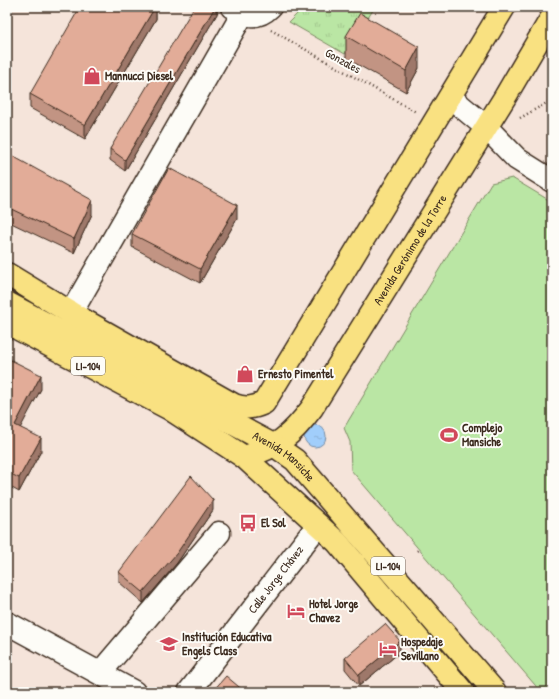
<svg xmlns="http://www.w3.org/2000/svg" width="559" height="699" font-family="'Patrick Hand',sans-serif">
	<style>
		.grass { fill: #bae6a4; stroke: #7a8861 }
		.park { fill: url(#park-tufts); stroke: #7a8861 }
		.water { fill: url(#water-ripples); stroke: #788ca3 }
		.lines { fill: none; stroke-linecap: round; stroke-linejoin: round }
		.minor-casing { stroke: #3b2a1e; stroke-width: 25 }
		.major-casing { stroke: #3b2a1e; stroke-width: 25 }
		.highway-casing { stroke: #3b2a1e; stroke-width: 25 }
		.path { stroke: #3b2a1e; stroke-width: 2.5; stroke-dasharray: 1 3; stroke-linecap: butt }
		.minor { stroke: #fdfcf7; stroke-width: 22 }
		.major { stroke: #f9e181; stroke-width: 22 }
		.highway { stroke: #f9e181; stroke-width: 22 }
		.wall { fill: #c29483; stroke: #3b2a1e }
		.shaded-wall { fill: #9e786a; stroke: #3b2a1e }
		.building { fill: #e2ac98; stroke: #3b2a1e }
		.labels { text-anchor: middle; stroke-width: 4; stroke-linejoin: round; paint-order: stroke }
		.shield { fill: #fdfcf7; stroke: #75695f; stroke-width: 1 }
		.shield-label { font-size: 11px; font-weight: bold; fill: #3b2a1e }
		.street-label { font-size: 12px; fill: #3b2a1e; stroke: #fdfcf7 }
		.poi-label { font-size: 12px; font-weight: bold; fill: #3b2a1e; stroke: #fdfcf7; text-anchor: start }
	</style>
	<defs>
		<pattern id="park-tufts" width="24" height="20" patternUnits="userSpaceOnUse"><rect width="24" height="20" fill="#bae6a4"/><path d="M3 7l-1-3M5 7V3M7 7l1-3M15 17l-1-3M17 17v-4M19 17l1-3" fill="none" stroke="#a1c58d"/></pattern>
		<pattern id="water-ripples" width="26" height="14" patternUnits="userSpaceOnUse"><rect width="26" height="14" fill="#a1cefb"/><path d="M2 4q2-2 4 0t4 0M15 11q2-2 4 0t4 0" fill="none" stroke="#8cb1d7"/></pattern>
	</defs>
	<rect width="100%" height="100%" fill="#f5e4da"/>
	<filter id="ink" filterUnits="userSpaceOnUse"><feTurbulence type="fractalNoise" baseFrequency=".025" numOctaves="2"/><feDisplacementMap in="SourceGraphic" scale="8" xChannelSelector="R" yChannelSelector="G"/><feConvolveMatrix kernelMatrix="1 2 1 2 8 2 1 2 1" color-interpolation-filters="sRGB"/></filter>
	<g filter="url(#ink)">
		<path class="grass" d="M512,178L552,202V692H541L351,470L350,442L344,428L491,183Z"/>
		<path class="park" d="M301,7H375L345,54L289,22L300,11Z"/>
		<circle class="water" cx="315" cy="436" r="11"/>
		<g class="lines">
			<g class="minor-casing">
				<g id="minor">
					<path d="M232,7C245,16 257,20 270,7"/>
					<path d="M450,97L486,127L517,159L552,181"/>
					<path d="M71,313L242,15"/>
					<path d="M7,623L134,692"/>
					<path d="M100,673L219,533"/>
					<path id="s1" d="M189,692L318,525"/>
				</g>
			</g>
			<g class="major-casing">
				<g id="major">
					<path d="M7,274L71,313L234,405C245,409 253,408 264,403L504,7"/>
					<path id="s2" d="M244,457C277,448 292,435 312,408L505,97L552,17"/>
				</g>
			</g>
			<g class="highway-casing">
				<g id="highway">
					<path id="s3" d="M7,303L275,446L295,460L495,692"/>
					<path d="M7,323L170,409L244,457L337,542L463,692"/>
				</g>
			</g>
			<g class="path">
				<path d="M271,30L416,112"/>
				<path d="M520,118L552,100"/>
				<path d="M417,551L419,549"/>
			</g>
			<use href="#minor" class="minor"/>
			<use href="#major" class="major"/>
			<use href="#highway" class="highway"/>
		</g>
		<g class="wall">
			<path d="M156,7V19L85,139L30,108V94Z"/>
			<path d="M217,7V14L125,171L110,160V149Z"/>
			<path d="M346,36L419,68L406,92L346,58Z"/>
			<path d="M7,153L92,214L74,253L7,221Z"/>
			<path d="M237,219L200,283L132,247V234Z"/>
			<path d="M7,358L41,389L20,427L41,451L19,492L7,485Z"/>
			<path d="M213,510L177,563L143,603L119,582V572Z"/>
			<path d="M400,652L359,686L345,669V658Z"/>
		</g>
		<g class="shaded-wall">
			<path d="M155,7H156V19L85,139V125Z"/>
			<path d="M215,7H217V14L125,171V160Z"/>
			<path d="M419,47V68L406,92V71Z"/>
			<path d="M92,200V214L74,253V239Z"/>
			<path d="M237,205V219L200,283V269Z"/>
			<path d="M41,375V389L15,438V425Z"/>
			<path d="M41,438V451L19,492V478Z"/>
			<path d="M213,500V510L177,563L143,603V592Z"/>
			<path d="M400,641V652L359,686V675Z"/>
		</g>
		<g class="building">
			<path d="M80,7H155L85,125L30,94Z"/>
			<path d="M194,7H215L125,160L110,149Z"/>
			<path d="M360,13L419,47L406,71L346,36Z"/>
			<path d="M7,153L92,200L74,239L7,207Z"/>
			<path d="M169,168L237,205L200,269L132,234Z"/>
			<path d="M7,358L41,375L15,425L41,438L19,478L7,472Z"/>
			<path d="M191,476L213,500L177,553L143,592L119,572Z"/>
			<path d="M385,624L400,641L359,675L345,658Z"/>
			<path d="M226,676L245,692H212Z"/>
		</g>
	</g>
	<defs>
		<g id="shop-bare" transform="scale(1.38)"><path d="M-5-2.5h2.3a2.7 3.5 0 0 1 5.4 0H5L5.5 6h-11ZM-1.5-2.5h3a1.5 2.3 0 0 0-3 0Z" fill="#d1495b" stroke="#fdfcf7" stroke-width="2.5" paint-order="stroke"/></g>
		<g id="stadium-bare" transform="scale(1.38)"><path d="M0-5a6.5 5 0 1 0 0 10a6.5 5 0 1 0 0-10ZM-3.5-1.8h7v3.6h-7Z" fill="#d1495b" stroke="#fdfcf7" stroke-width="2.5" paint-order="stroke"/></g>
		<g id="bus-bare" transform="scale(1.38)"><path d="M-5-6H5V4H4V6H2V4H-2V6H-4V4H-5ZM-3.5-4V0h7V-4ZM-3.5 1.2v1.5H-2V1.2ZM2 1.2v1.5H3.5V1.2Z" fill="#d1495b" stroke="#fdfcf7" stroke-width="2.5" paint-order="stroke"/></g>
		<g id="hotel-bare" transform="scale(1.38)"><path d="M-6-4.5h1.5V1H6V5H4.5V3h-9V5H-6ZM-4 0a1.8 1.8 0 1 1 3.6 0ZM.5 0V-2.5h3Q6-2.5 6 0Z" fill="#d1495b" stroke="#fdfcf7" stroke-width="2.5" paint-order="stroke"/></g>
		<g id="school-bare" transform="scale(1.38)"><path d="M0-5L7-2L0 1L-7-2ZM-4 1L0 2.5L4 1V4Q0 6-4 4Z" fill="#d1495b" stroke="#fdfcf7" stroke-width="2.5" paint-order="stroke"/></g>
	</defs>
	<g fill-rule="evenodd">
		<use href="#shop-bare" x="92" y="76"/>
		<use href="#shop-bare" x="245" y="374"/>
		<use href="#stadium-bare" x="449" y="435"/>
		<use href="#bus-bare" x="248" y="523"/>
		<use href="#hotel-bare" x="296" y="611"/>
		<use href="#school-bare" x="169" y="644"/>
		<use href="#hotel-bare" x="388" y="649"/>
	</g>
	<g class="labels">
		<g class="shield">
			<rect x="71" y="357" width="34" height="18" rx="3"/>
			<rect x="371" y="557" width="34" height="18" rx="3"/>
		</g>
		<g class="shield-label">
			<text x="88" y="370">LI-104</text>
			<text x="388" y="570">LI-104</text>
		</g>
		<g class="street-label">
			<text transform="translate(343 61) rotate(29)" y="4">Gonzales</text>
			<text dy="4" stroke="none"><textPath href="#s2" startOffset="272">Avenida Gerónimo de la Torre</textPath></text>
			<text dy="4" stroke="none"><textPath href="#s3" startOffset="317">Avenida Mansiche</textPath></text>
			<text dy="4" stroke="none"><textPath href="#s1" startOffset="142">Calle Jorge Chávez</textPath></text>
		</g>
		<g class="poi-label">
			<text x="105" y="80">Mannucci Diesel</text>
			<text x="258" y="378">Ernesto Pimentel</text>
			<text x="462" y="432">Complejo<tspan x="462" dy="14">Mansiche</tspan></text>
			<text x="261" y="527">El Sol</text>
			<text x="309" y="608">Hotel Jorge<tspan x="309" dy="14">Chavez</tspan></text>
			<text x="182" y="641">Institución Educativa<tspan x="182" dy="14">Engels Class</tspan></text>
			<text x="401" y="646">Hospedaje<tspan x="401" dy="14">Sevillano</tspan></text>
		</g>
	</g>
	<rect width="559" height="699" fill="none" stroke="#fdfcf7" stroke-width="24"/>
	<rect x="12" y="12" width="535" height="675" fill="none" stroke="#3b2a1e" stroke-width="1.5" filter="url(#ink)"/>
</svg>
